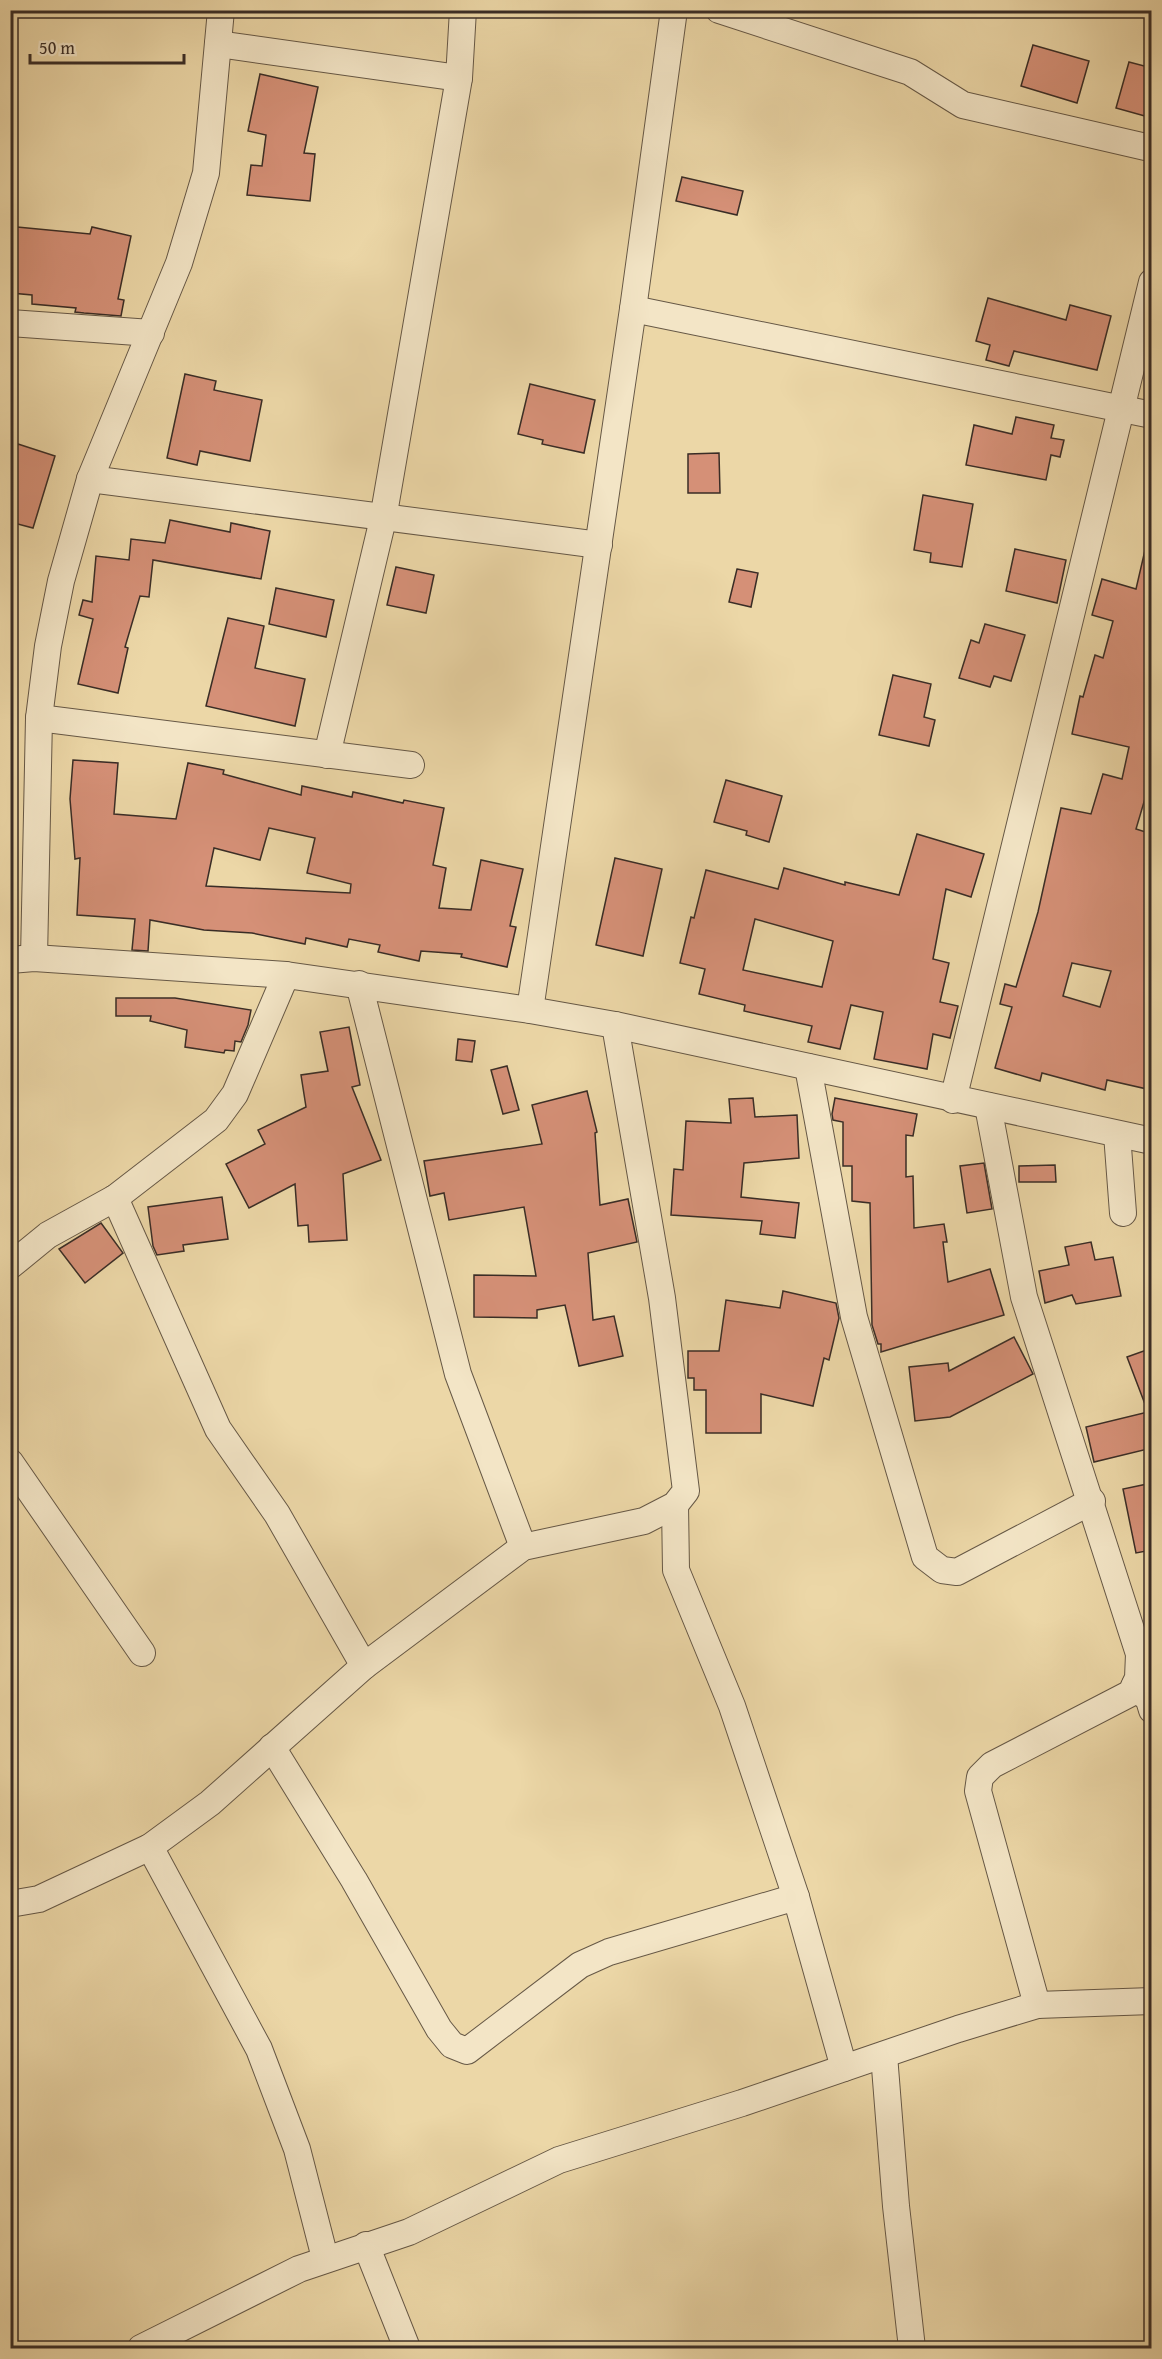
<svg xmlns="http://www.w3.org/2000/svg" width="1162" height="2359" font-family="'Gentium Book Plus',serif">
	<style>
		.building { fill: #d59077; stroke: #3a2d26; stroke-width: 1.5; fill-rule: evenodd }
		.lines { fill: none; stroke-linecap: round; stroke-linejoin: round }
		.minor-casing { stroke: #665846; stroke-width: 28 }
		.minor { stroke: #f3e5c6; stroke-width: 26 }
	</style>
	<rect width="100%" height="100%" fill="#ecd7a7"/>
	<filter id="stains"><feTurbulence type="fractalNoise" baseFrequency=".00333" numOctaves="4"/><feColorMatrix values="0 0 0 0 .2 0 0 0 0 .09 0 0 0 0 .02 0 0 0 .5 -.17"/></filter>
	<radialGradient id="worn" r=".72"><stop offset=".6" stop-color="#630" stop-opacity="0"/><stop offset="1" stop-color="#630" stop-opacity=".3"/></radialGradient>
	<g class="building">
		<path d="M1033,45L1089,61L1077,103L1021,86Z"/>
		<path d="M1129,62L1152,68V118L1116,108Z"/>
		<path d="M260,74L318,87L304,153L315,154L310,201L247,195L251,165L262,166L266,135L248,131Z"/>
		<path d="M682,177L743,191L737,215L676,201Z"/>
		<path d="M17,227L90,234L92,227L131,236L118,299L124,300L121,316L84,313L75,312L76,308L32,304V295L11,293Z"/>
		<path d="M988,298L1066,320L1070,305L1111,316L1097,370L1014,351L1009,366L986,360L990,345L976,341Z"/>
		<path d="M185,374L216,381L214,390L262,400L250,461L200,451L197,465L167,458Z"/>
		<path d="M530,384L595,400L584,453L542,444L543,440L518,434Z"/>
		<path d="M1016,417L1054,425L1051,438L1064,440L1060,457L1051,455L1046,480L966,465L974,425L1012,434Z"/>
		<path d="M18,444L55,456L33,528L10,522V468Z"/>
		<path d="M719,453L720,493H688V454Z"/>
		<path d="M923,495L973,504L962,567L930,562L931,553L914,550Z"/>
		<path d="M170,520L230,532L231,523L270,531L261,579L153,560L149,597L140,596L125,647L128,648L118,693L78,684L93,619L79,615L83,600L92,602L96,556L129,560L131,539L165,543Z"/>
		<path d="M1015,549L1066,560L1057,603L1006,591Z"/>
		<path d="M1145,550L1152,551V775L1136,829L1152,834V1071L1147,1089L1107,1080L1105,1090L1042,1073L1040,1081L995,1068L1012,1007L1000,1004L1005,984L1016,987L1038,912L1061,808L1091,814L1103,774L1122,779L1129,747L1072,734L1080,696L1083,697L1095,655L1103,658L1113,621L1092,615L1102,579L1136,589ZM1072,963L1111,971L1100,1007L1063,996Z"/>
		<path d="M396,567L434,575L426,613L387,605Z"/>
		<path d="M737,569L758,573L751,607L729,602Z"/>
		<path d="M276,588L334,600L326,637L269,624Z"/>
		<path d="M228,618L264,626L255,668L305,679L295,726L206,706Z"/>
		<path d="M985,624L1025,635L1011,681L994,676L990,687L959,678L971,640L979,643Z"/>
		<path d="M893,675L931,684L924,717L935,720L929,746L879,735Z"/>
		<path d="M73,760L118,763L114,814L176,819L188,763L224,770L223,774L301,795L302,786L352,797L353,792L403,803L404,800L444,808L433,865L446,868L439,908L471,910L481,860L523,869L510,926L516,927L507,967L461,957L462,954L421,951L419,961L378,952L380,945L349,939L347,947L306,938L305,944L252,933L204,930L150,920L148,951L132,950L135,919L77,915L80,858L75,859L70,799ZM269,828L315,838L307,873L351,884L350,893L206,886L214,848L260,860Z"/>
		<path d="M726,780L782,796L769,842L746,835L747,831L714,822Z"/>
		<path d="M917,834L984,854L971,897L946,889L933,959L949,963L940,1002L958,1006L950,1038L933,1034L927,1069L874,1059L883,1012L851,1005L840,1049L808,1042L812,1026L744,1011L745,1005L699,994L705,969L680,963L691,917L694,918L706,870L778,889L784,868L845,885V882L899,895ZM755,919L833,941L822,987L743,970Z"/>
		<path d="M615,858L662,869L643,956L596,945Z"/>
		<path d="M116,998H175L251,1010L248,1025L241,1042L235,1041L234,1051L225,1050L224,1053L185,1047L187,1030L150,1021L151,1016H116Z"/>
		<path d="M349,1027L360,1085L352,1087L381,1160L343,1174L347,1240L309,1242L308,1225L298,1226L295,1184L249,1208L226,1164L265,1144L258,1130L306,1107L301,1075L328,1071L320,1032Z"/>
		<path d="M458,1039L475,1041L472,1062L456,1060Z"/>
		<path d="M507,1066L519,1110L503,1114L491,1070Z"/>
		<path d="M587,1091L597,1132L595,1133L600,1205L628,1199L637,1242L588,1253L593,1320L614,1316L623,1356L579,1366L565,1305L537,1310V1318L474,1317V1275L536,1276L524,1207L449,1220L444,1193L430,1196L424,1161L542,1144L532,1105Z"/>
		<path d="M753,1098L755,1117L797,1115L799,1158L744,1163L741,1197L799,1203L795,1238L760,1234L762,1221L671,1215L674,1169L683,1170L686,1121L731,1123L729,1099Z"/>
		<path d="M835,1098L917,1114L913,1136L906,1135V1177L913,1176L914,1228L944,1224L947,1242H943L948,1282L990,1269L1004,1315L881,1352V1344H878L872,1325L870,1203L852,1201V1166H843V1122L833,1120L832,1114Z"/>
		<path d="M984,1163L992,1209L967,1213L960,1166Z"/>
		<path d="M1055,1165L1056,1182H1019V1166Z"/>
		<path d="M222,1197L228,1239L183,1245L184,1251L157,1255L153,1246L148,1207Z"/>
		<path d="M101,1223L123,1253L85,1283L59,1249Z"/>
		<path d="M1091,1242L1095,1260L1113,1257L1121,1296L1076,1304L1072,1295L1045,1303L1039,1271L1069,1265L1065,1247Z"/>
		<path d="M783,1291L836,1303L839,1318L829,1360L824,1358L813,1406L761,1394V1433H706V1390H694V1378H688V1351H719L726,1300L780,1308Z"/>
		<path d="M1014,1337L1033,1374L950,1417L915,1421L909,1367L948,1363L949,1371Z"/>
		<path d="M1152,1348V1448L1094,1462L1086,1427L1148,1412L1127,1357Z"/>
		<path d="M1152,1483V1550L1136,1553L1123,1489Z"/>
	</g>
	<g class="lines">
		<g class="minor-casing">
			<g id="minor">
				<path d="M719,10L910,72L963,105L1150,148"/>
				<path d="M218,44L459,78"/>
				<path d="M633,309L1152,415"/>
				<path d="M10,323L151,333"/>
				<path d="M90,479L599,545"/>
				<path d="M39,718L411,765"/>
				<path d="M327,755L383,519L459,78L463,10"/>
				<path d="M34,958L39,718L48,646L61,581L90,479L179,263L206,173L221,10"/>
				<path d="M10,960L34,958L286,975L530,1010L615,1025L1152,1141"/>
				<path d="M359,984L458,1374L523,1547"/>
				<path d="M530,1010L633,309L674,10"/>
				<path d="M808,1067L854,1317L925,1557L942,1570L957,1572L1092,1501"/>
				<path d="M953,1100L1152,282"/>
				<path d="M988,1106L1024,1297L1139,1654L1138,1678L1131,1693L992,1765L980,1777L978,1791L1037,2005"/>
				<path d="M1117,1134L1123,1213"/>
				<path d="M115,1198L218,1429L277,1514L364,1666"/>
				<path d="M10,1266L48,1235L115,1198L216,1120L235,1094L286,975"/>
				<path d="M10,1462L142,1653"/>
				<path d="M675,1505L676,1570L732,1706L796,1897L844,2068"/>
				<path d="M1135,1685L1149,1700L1152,1710"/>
				<path d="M272,1747L354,1880L439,2029L452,2045L467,2051L580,1965L609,1952L796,1897"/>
				<path d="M150,1847L259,2049L297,2149L325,2258"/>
				<path d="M10,1904L39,1899L150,1847L210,1803L364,1666L523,1547L644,1521L675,1505L686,1491L662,1298L615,1025"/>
				<path d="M884,2055L896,2206L912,2348"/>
				<path d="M366,2245L407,2348"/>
				<path d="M141,2348L299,2269L409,2232L559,2160L742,2103L958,2029L1037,2005L1152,2001"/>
			</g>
		</g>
		<use href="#minor" class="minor"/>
	</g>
	<rect width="1162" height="2359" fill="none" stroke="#ecd7a7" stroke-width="36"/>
	<rect x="12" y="12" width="1138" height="2335" fill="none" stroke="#3a2d26" stroke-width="3"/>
	<rect x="18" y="18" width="1126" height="2323" fill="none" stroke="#3a2d26" stroke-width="1.5"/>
	<path d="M30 54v9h154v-9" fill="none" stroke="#3a2d26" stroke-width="3"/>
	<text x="39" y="54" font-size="18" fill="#3a2d26" stroke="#f3e5c6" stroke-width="4.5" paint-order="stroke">50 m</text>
	<rect width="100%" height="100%" filter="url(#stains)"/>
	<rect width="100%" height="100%" fill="url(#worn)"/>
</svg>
